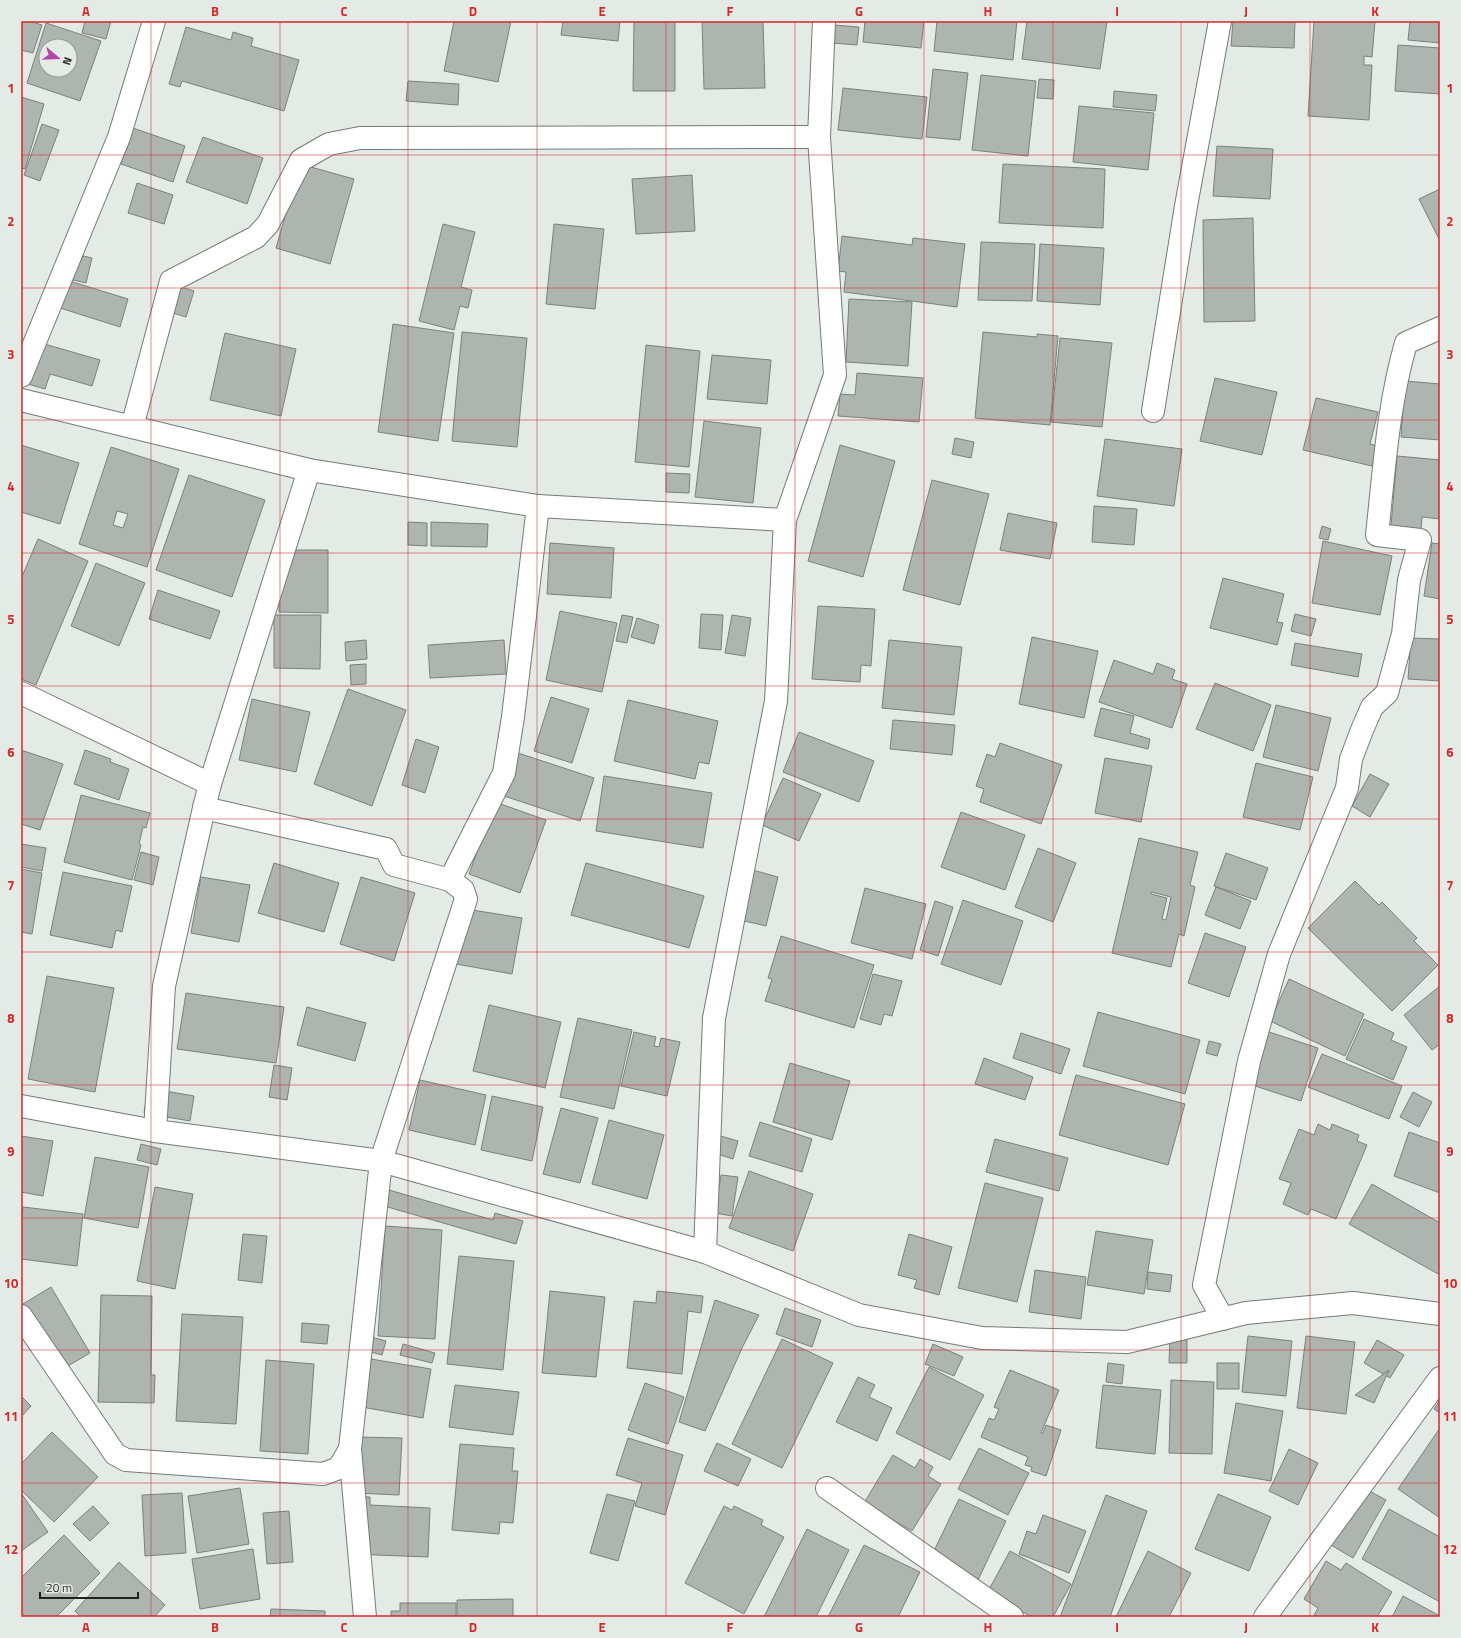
<svg xmlns="http://www.w3.org/2000/svg" width="1461" height="1638" font-family="'Titillium Web',sans-serif">
	<style>
		.building { fill: #aeb4af; stroke: #7b807c; fill-rule: evenodd }
		.lines { fill: none; stroke-linecap: round; stroke-linejoin: round }
		.minor-casing { stroke: #747a75; stroke-width: 24 }
		.minor { stroke: #fff; stroke-width: 22 }
		.grid { fill: none; stroke: #d62828; stroke-width: 1; stroke-opacity: 0.55 }
		.neatline { fill: none; stroke: #d62828; stroke-width: 1.5 }
		.grid-label { font-size: 13px; text-anchor: middle; font-weight: bold; fill: #d62828 }
	</style>
	<rect width="100%" height="100%" fill="#e4ebe6"/>
	<g class="building">
		<path d="M21,21H29L42,25L33,53L21,50Z"/>
		<path d="M85,21H111L106,39L82,33Z"/>
		<path d="M454,21H511L498,82L444,71Z"/>
		<path d="M563,21H620L618,41L561,35Z"/>
		<path d="M634,21H675V91H633Z"/>
		<path d="M702,21H763L765,88L704,89Z"/>
		<path d="M865,21H924L921,48L863,42Z"/>
		<path d="M937,21H1017L1013,60L934,51Z"/>
		<path d="M1027,21L1107,22L1100,69L1022,59Z"/>
		<path d="M1233,21H1295L1294,48L1231,46Z"/>
		<path d="M1314,21H1375L1372,57L1364,56V65H1372L1369,120L1308,116Z"/>
		<path d="M1410,21H1440V43L1408,40Z"/>
		<path d="M46,23L101,41L80,101L27,83ZM46,46H70V70H46Z"/>
		<path d="M834,25L859,27L857,45L832,43Z"/>
		<path d="M186,27L231,40L233,32L253,38L251,46L299,60L284,111L182,81L180,87L169,84Z"/>
		<path d="M1398,45L1440,48V94L1395,91Z"/>
		<path d="M933,69L968,73L960,140L926,137Z"/>
		<path d="M981,75L1036,81L1028,156L972,150Z"/>
		<path d="M1039,79L1054,80L1053,99L1037,98Z"/>
		<path d="M408,81L459,84L458,105L406,101Z"/>
		<path d="M843,88L927,97L922,139L838,130Z"/>
		<path d="M1114,91L1157,95L1155,111L1113,107Z"/>
		<path d="M21,97L44,104L25,169L21,168Z"/>
		<path d="M1079,106L1154,113L1148,170L1073,162Z"/>
		<path d="M42,124L59,130L40,181L24,175Z"/>
		<path d="M133,128L185,146L173,182L121,164Z"/>
		<path d="M203,137L263,158L247,204L186,182Z"/>
		<path d="M1217,146L1273,149L1270,199L1213,196Z"/>
		<path d="M300,164L354,179L330,264L276,248Z"/>
		<path d="M1003,164L1105,169L1103,228L999,223Z"/>
		<path d="M692,175L695,231L636,234L632,179Z"/>
		<path d="M137,183L173,195L164,224L128,213Z"/>
		<path d="M1440,189V241L1419,199Z"/>
		<path d="M1253,218L1255,321L1204,322L1203,220Z"/>
		<path d="M443,224L475,232L461,287L472,290L468,308L460,306L454,330L419,321Z"/>
		<path d="M554,224L604,229L595,309L546,304Z"/>
		<path d="M842,236L912,245L913,238L965,244L957,307L844,292L846,272L838,271Z"/>
		<path d="M981,242L1035,244L1032,301L978,300Z"/>
		<path d="M1040,244L1104,248L1100,305L1037,301Z"/>
		<path d="M75,254L92,258L86,283L69,279Z"/>
		<path d="M66,280L128,299L120,327L57,307Z"/>
		<path d="M162,281L194,291L186,317L153,307Z"/>
		<path d="M849,299L912,302L908,366L846,362Z"/>
		<path d="M393,324L454,333L438,441L378,432Z"/>
		<path d="M462,332L527,338L517,447L452,441Z"/>
		<path d="M983,332L1037,337V334L1058,336L1050,425L975,418Z"/>
		<path d="M225,333L296,349L281,416L210,400Z"/>
		<path d="M1060,338L1112,343L1102,427L1051,422Z"/>
		<path d="M27,339L100,360L92,386L50,374L45,389L21,382Z"/>
		<path d="M646,345L700,351L689,467L635,462Z"/>
		<path d="M712,355L771,360L767,404L707,399Z"/>
		<path d="M857,373L923,378L919,422L838,416L840,394L855,395Z"/>
		<path d="M1215,378L1277,392L1262,455L1200,441Z"/>
		<path d="M1405,381L1440,384V440L1401,437Z"/>
		<path d="M1316,398L1378,412L1370,444L1377,446L1372,466L1303,450Z"/>
		<path d="M704,421L761,428L753,503L695,497Z"/>
		<path d="M955,438L974,442L971,458L952,454Z"/>
		<path d="M1105,439L1182,449L1174,506L1097,496Z"/>
		<path d="M21,445L79,463L60,524L21,512Z"/>
		<path d="M840,445L895,461L863,577L808,561Z"/>
		<path d="M111,447L179,469L147,567L79,544ZM117,511L128,514L123,528L113,525Z"/>
		<path d="M1397,456L1440,460V519L1422,517L1421,529L1391,526Z"/>
		<path d="M666,473L690,474L689,493L666,492Z"/>
		<path d="M189,475L265,500L232,597L156,570Z"/>
		<path d="M932,480L989,494L960,605L903,590Z"/>
		<path d="M1094,506L1137,509L1134,545L1092,542Z"/>
		<path d="M1008,513L1057,523L1050,559L1000,550Z"/>
		<path d="M408,522L427,523V546L408,545Z"/>
		<path d="M431,522L488,524L487,547L431,546Z"/>
		<path d="M1322,526L1331,529L1328,540L1319,538Z"/>
		<path d="M38,539L88,561L36,685L21,679V579Z"/>
		<path d="M1323,541L1392,556L1380,615L1312,603Z"/>
		<path d="M550,543L614,548L611,598L547,594Z"/>
		<path d="M1432,543L1440,544V599L1424,596Z"/>
		<path d="M280,550H328V613L279,612Z"/>
		<path d="M96,563L145,583L119,646L71,626Z"/>
		<path d="M1223,578L1284,594L1277,622L1283,623L1277,645L1210,628Z"/>
		<path d="M158,590L220,611L210,639L149,619Z"/>
		<path d="M818,606L875,609L871,666L861,665L860,682L812,679Z"/>
		<path d="M560,611L617,623L602,692L546,680Z"/>
		<path d="M701,614L723,615L721,650L699,648Z"/>
		<path d="M1295,614L1316,619L1311,636L1291,631Z"/>
		<path d="M274,615H321L320,669L274,668Z"/>
		<path d="M622,615L633,617L627,643L616,641Z"/>
		<path d="M732,615L751,618L745,656L725,653Z"/>
		<path d="M637,618L659,625L654,644L631,637Z"/>
		<path d="M1032,637L1098,651L1084,718L1019,704Z"/>
		<path d="M1411,638L1440,639V681L1408,679Z"/>
		<path d="M366,640L367,659L346,661L345,642Z"/>
		<path d="M504,640L506,674L430,678L428,645Z"/>
		<path d="M889,640L962,647L954,715L882,708Z"/>
		<path d="M1295,643L1362,654L1358,677L1291,665Z"/>
		<path d="M1114,660L1153,674L1157,663L1175,670L1172,679L1187,684L1172,728L1099,702Z"/>
		<path d="M366,664V684L351,685L350,665Z"/>
		<path d="M1215,683L1271,705L1253,751L1196,729Z"/>
		<path d="M348,689L406,710L372,806L314,784Z"/>
		<path d="M551,697L589,709L572,763L534,751Z"/>
		<path d="M252,699L310,712L296,772L239,760Z"/>
		<path d="M628,700L718,721L709,764L699,762L695,779L614,761Z"/>
		<path d="M1276,705L1331,718L1318,771L1263,757Z"/>
		<path d="M1101,708L1134,716L1130,733L1150,739L1148,749L1094,736Z"/>
		<path d="M893,720L955,725L952,755L890,749Z"/>
		<path d="M799,732L874,761L859,802L783,772Z"/>
		<path d="M416,739L439,747L425,793L402,785Z"/>
		<path d="M1000,743L1062,765L1041,824L980,802L984,789L976,786L987,754L995,757Z"/>
		<path d="M21,750L63,764L40,830L21,824Z"/>
		<path d="M85,750L111,759L110,762L129,769L119,800L74,784Z"/>
		<path d="M518,753L594,778L580,821L504,796Z"/>
		<path d="M1105,758L1152,766L1141,822L1095,813Z"/>
		<path d="M1256,763L1313,777L1300,830L1243,817Z"/>
		<path d="M1370,774L1389,784L1370,817L1352,806Z"/>
		<path d="M604,776L712,793L703,848L596,831Z"/>
		<path d="M783,778L821,794L799,841L762,825Z"/>
		<path d="M81,795L150,813L146,828L143,827L139,844L141,845L132,880L64,862Z"/>
		<path d="M495,802L546,820L520,893L469,874Z"/>
		<path d="M961,812L1025,835L1005,890L941,867Z"/>
		<path d="M1139,838L1198,852L1190,885L1195,887L1184,936L1179,934L1171,967L1112,953ZM1151,892L1171,897L1166,920L1162,919L1167,898L1151,894Z"/>
		<path d="M21,844L46,848L42,871L21,867Z"/>
		<path d="M1038,848L1076,863L1053,922L1015,907Z"/>
		<path d="M141,852L159,857L153,885L134,880Z"/>
		<path d="M1226,853L1268,868L1256,900L1214,886Z"/>
		<path d="M274,863L339,883L324,932L258,913Z"/>
		<path d="M586,863L704,896L689,948L571,915Z"/>
		<path d="M21,869L42,873L32,934L21,932Z"/>
		<path d="M749,869L778,877L766,926L736,919Z"/>
		<path d="M63,872L132,886L122,932L116,930L112,948L50,935Z"/>
		<path d="M201,877L250,885L239,942L191,933Z"/>
		<path d="M361,877L415,893L394,961L340,944Z"/>
		<path d="M1355,881L1379,905L1382,902L1417,938L1414,941L1438,965L1392,1011L1308,928Z"/>
		<path d="M1216,887L1251,901L1240,929L1205,915Z"/>
		<path d="M865,888L926,904L912,959L851,943Z"/>
		<path d="M963,900L1023,921L1001,985L941,964Z"/>
		<path d="M935,901L953,907L938,956L920,950Z"/>
		<path d="M466,909L522,918L512,974L456,964Z"/>
		<path d="M1205,933L1246,947L1229,997L1188,983Z"/>
		<path d="M781,936L874,965L854,1028L765,1001L772,979L768,978Z"/>
		<path d="M873,974L902,981L892,1016L884,1014L881,1025L860,1019Z"/>
		<path d="M47,976L114,988L95,1092L28,1079Z"/>
		<path d="M1289,979L1364,1014L1345,1056L1270,1021Z"/>
		<path d="M1440,986V1044L1432,1050L1404,1015Z"/>
		<path d="M186,993L284,1007L276,1063L177,1049Z"/>
		<path d="M489,1005L561,1022L545,1088L473,1071Z"/>
		<path d="M307,1007L366,1023L355,1061L297,1045Z"/>
		<path d="M1098,1012L1200,1040L1185,1094L1083,1066Z"/>
		<path d="M578,1018L632,1030L614,1109L560,1097Z"/>
		<path d="M1364,1019L1394,1033L1391,1040L1407,1047L1393,1080L1346,1059Z"/>
		<path d="M1263,1030L1318,1048L1301,1101L1246,1083Z"/>
		<path d="M634,1032L656,1037L654,1046L659,1047L661,1038L680,1042L667,1096L621,1086Z"/>
		<path d="M1021,1033L1070,1049L1061,1074L1013,1058Z"/>
		<path d="M1209,1041L1221,1044L1217,1056L1206,1053Z"/>
		<path d="M1322,1054L1402,1086L1389,1119L1308,1087Z"/>
		<path d="M984,1058L1033,1077L1025,1100L975,1084Z"/>
		<path d="M790,1063L850,1081L832,1140L773,1122Z"/>
		<path d="M274,1065L292,1068L287,1100L269,1097Z"/>
		<path d="M1076,1075L1185,1104L1168,1165L1059,1135Z"/>
		<path d="M420,1080L486,1095L475,1145L409,1130Z"/>
		<path d="M148,1088L194,1096L190,1121L144,1113Z"/>
		<path d="M1413,1092L1432,1102L1419,1127L1400,1117Z"/>
		<path d="M492,1096L543,1107L532,1161L481,1150Z"/>
		<path d="M561,1108L598,1118L580,1183L543,1174Z"/>
		<path d="M609,1120L664,1135L647,1199L592,1184Z"/>
		<path d="M760,1122L812,1139L802,1172L749,1156Z"/>
		<path d="M1318,1124L1330,1130L1332,1124L1359,1135L1357,1141L1367,1145L1336,1219L1311,1209L1308,1215L1283,1204L1291,1183L1279,1179L1299,1129L1314,1135Z"/>
		<path d="M1409,1132L1440,1143V1193L1394,1176Z"/>
		<path d="M714,1134L738,1141L733,1159L708,1151Z"/>
		<path d="M21,1136L53,1141L43,1196L21,1192Z"/>
		<path d="M995,1139L1068,1158L1059,1191L986,1172Z"/>
		<path d="M141,1144L161,1149L157,1165L137,1160Z"/>
		<path d="M95,1157L149,1167L138,1228L84,1218Z"/>
		<path d="M749,1171L813,1194L793,1251L729,1228Z"/>
		<path d="M721,1175L738,1177L732,1216L715,1213Z"/>
		<path d="M985,1183L1043,1198L1017,1302L958,1288Z"/>
		<path d="M1372,1184L1440,1223V1275L1349,1224Z"/>
		<path d="M155,1187L193,1194L175,1289L137,1281Z"/>
		<path d="M389,1190L493,1220L495,1213L523,1221L516,1244L384,1206Z"/>
		<path d="M23,1207L83,1214L77,1266L21,1259V1222Z"/>
		<path d="M385,1226L442,1230L435,1339L378,1336Z"/>
		<path d="M1096,1231L1153,1240L1144,1294L1087,1285Z"/>
		<path d="M243,1234L267,1236L262,1283L238,1280Z"/>
		<path d="M909,1234L952,1247L939,1295L914,1288L917,1280L898,1275Z"/>
		<path d="M459,1256L514,1261L503,1370L447,1364Z"/>
		<path d="M1035,1270L1086,1277L1081,1319L1029,1312Z"/>
		<path d="M1148,1272L1172,1275L1170,1292L1147,1289Z"/>
		<path d="M51,1287L90,1353L61,1370L23,1304Z"/>
		<path d="M550,1291L605,1297L596,1377L542,1373Z"/>
		<path d="M657,1291L703,1296L701,1313L688,1311L682,1374L627,1368L634,1301L656,1303Z"/>
		<path d="M101,1295L152,1296L151,1375H155L154,1403L98,1402Z"/>
		<path d="M715,1300L759,1315L743,1346L705,1431L679,1422Z"/>
		<path d="M785,1308L821,1320L812,1347L776,1334Z"/>
		<path d="M182,1314L243,1317L236,1424L176,1421Z"/>
		<path d="M302,1323L329,1325L327,1344L301,1342Z"/>
		<path d="M353,1332L386,1341L382,1355L350,1346Z"/>
		<path d="M1248,1336L1292,1341L1286,1396L1242,1392Z"/>
		<path d="M1306,1336L1355,1342L1346,1414L1297,1408Z"/>
		<path d="M1170,1338L1187,1339V1363H1169Z"/>
		<path d="M782,1339L833,1363L782,1468L732,1444Z"/>
		<path d="M1377,1340L1404,1355L1390,1378L1364,1363Z"/>
		<path d="M403,1344L435,1353L432,1363L400,1355Z"/>
		<path d="M933,1344L963,1357L954,1376L925,1364Z"/>
		<path d="M371,1359L431,1369L423,1418L362,1407Z"/>
		<path d="M266,1360L314,1364L308,1454L260,1451Z"/>
		<path d="M1108,1363L1124,1365L1122,1384L1106,1382Z"/>
		<rect x="1217" y="1363" width="22" height="26"/>
		<path d="M929,1367L984,1395L950,1460L896,1433Z"/>
		<path d="M1010,1370L1059,1390L1041,1433H1043L1046,1425L1061,1430L1046,1476L1031,1471L1032,1467L1025,1465L1028,1457L981,1437L989,1418L994,1420L999,1409L994,1407Z"/>
		<path d="M1389,1370L1374,1403L1355,1395Z"/>
		<path d="M858,1377L875,1385L869,1397L892,1408L877,1441L836,1422Z"/>
		<path d="M1171,1380L1214,1382L1212,1454L1169,1453Z"/>
		<path d="M645,1383L684,1397L668,1444L628,1430Z"/>
		<path d="M455,1385L519,1392L513,1435L449,1427Z"/>
		<path d="M1103,1385L1161,1390L1155,1454L1096,1448Z"/>
		<path d="M21,1396L31,1406L21,1417Z"/>
		<path d="M1440,1400V1413L1434,1409Z"/>
		<path d="M1236,1403L1283,1411L1271,1481L1224,1473Z"/>
		<path d="M1440,1428V1518L1398,1489Z"/>
		<path d="M52,1432L98,1477L54,1522L21,1490V1464Z"/>
		<path d="M359,1437L402,1438L399,1495L356,1493Z"/>
		<path d="M628,1438L683,1455L665,1515L635,1506L642,1483L616,1475Z"/>
		<path d="M717,1443L751,1459L738,1486L704,1471Z"/>
		<path d="M460,1444L514,1448L512,1471H518L513,1523L500,1522L499,1534L452,1530Z"/>
		<path d="M979,1448L1029,1473L1008,1515L958,1489Z"/>
		<path d="M1289,1449L1318,1463L1298,1505L1269,1491Z"/>
		<path d="M893,1455L915,1468L920,1459L933,1467L928,1476L941,1484L912,1531L864,1503Z"/>
		<path d="M240,1488L249,1544L197,1553L188,1496Z"/>
		<path d="M1364,1488L1386,1500L1353,1558L1331,1545Z"/>
		<path d="M21,1493L48,1532L21,1551Z"/>
		<path d="M182,1493L186,1553L145,1556L142,1495Z"/>
		<path d="M607,1494L635,1501L618,1561L590,1553Z"/>
		<path d="M1218,1494L1271,1517L1249,1571L1195,1549Z"/>
		<path d="M1106,1495L1147,1511L1110,1617H1060Z"/>
		<path d="M352,1496L370,1497V1505L430,1508L428,1557L350,1554Z"/>
		<path d="M959,1499L1006,1521L978,1580L931,1557Z"/>
		<path d="M93,1506L109,1523L90,1541L73,1524Z"/>
		<path d="M724,1506L732,1510L734,1506L763,1520L761,1525L784,1537L744,1614L685,1583Z"/>
		<path d="M1389,1509L1440,1537V1602L1362,1559Z"/>
		<path d="M289,1511L293,1562L267,1564L263,1513Z"/>
		<path d="M1043,1515L1086,1531L1069,1573L1019,1554L1027,1531L1036,1534Z"/>
		<path d="M807,1529L849,1550L816,1617H764Z"/>
		<path d="M64,1535L100,1573L56,1617H26L21,1612V1578Z"/>
		<path d="M864,1545L920,1572L898,1617H828Z"/>
		<path d="M253,1549L260,1599L200,1609L192,1559Z"/>
		<path d="M1010,1551L1071,1584L1053,1617H1032L987,1593Z"/>
		<path d="M1148,1551L1191,1573L1169,1617H1116Z"/>
		<path d="M1326,1561L1341,1570L1346,1563L1392,1592L1377,1617H1318L1314,1615L1318,1608L1304,1599Z"/>
		<path d="M119,1562L165,1605L154,1617H81L75,1611Z"/>
		<path d="M1403,1596L1440,1616V1617H1392Z"/>
		<path d="M513,1599V1617H457V1600Z"/>
		<path d="M400,1603H456V1617H391V1611H400Z"/>
		<path d="M271,1609L325,1611V1617H270Z"/>
	</g>
	<g class="lines">
		<g class="minor-casing">
			<g id="minor">
				<path d="M21,376L119,137L154,21"/>
				<path d="M21,400L309,470L538,506L785,520"/>
				<path d="M1153,411L1186,206L1220,21"/>
				<path d="M132,427L171,281L256,237L268,224L301,160L329,144L360,138L819,137"/>
				<path d="M21,693L210,784"/>
				<path d="M204,808L386,849L394,865L450,880L463,890L466,899L381,1161L350,1449L365,1617"/>
				<path d="M450,880L504,773L513,717L538,506"/>
				<path d="M21,1106L155,1131L381,1161L705,1252L859,1315L982,1338L1127,1342L1246,1313L1353,1303L1440,1314"/>
				<path d="M155,1131L164,986L204,808L210,784L309,470"/>
				<path d="M705,1252L714,1018L776,701L785,520L835,375L819,137L824,21"/>
				<path d="M21,1316L115,1454L126,1460L323,1474L339,1468L350,1449"/>
				<path d="M1223,1319L1204,1285L1249,1061L1279,954L1347,788L1351,759L1362,730L1372,707L1387,693L1403,634L1409,580L1420,540L1377,535C1384,471 1388,405 1406,343L1440,328"/>
				<path d="M827,1488L1012,1617"/>
				<path d="M1265,1617L1440,1378"/>
			</g>
		</g>
		<use href="#minor" class="minor"/>
	</g>
	<path class="grid" d="M151,21V1617M280,21V1617M408,21V1617M537,21V1617M666,21V1617M795,21V1617M924,21V1617M1053,21V1617M1181,21V1617M1310,21V1617M21,155H1440M21,288H1440M21,420H1440M21,553H1440M21,686H1440M21,819H1440M21,952H1440M21,1085H1440M21,1218H1440M21,1350H1440M21,1483H1440"/>
	<rect width="1461" height="1638" fill="none" stroke="#e4ebe6" stroke-width="44"/>
	<g transform="translate(58 58) rotate(109)"><circle r="19" fill="#e4ebe6" stroke="#959a96"/>
	<path d="M0-3L7 15L0 10L-7 15Z" fill="#b348a9"/>
	<text y="-6" font-size="11" font-weight="bold" text-anchor="middle" fill="#1f211f">N</text>
	</g>
	<path d="M40 1592v6h98v-6" fill="none" stroke="#1f211f" stroke-width="2"/>
	<text x="46" y="1592" font-size="12" fill="#1f211f" stroke="#e4ebe6" stroke-width="3" paint-order="stroke">20 m</text>
	<rect x="22" y="22" width="1417" height="1594" class="neatline"/>
	<g class="grid-label">
		<text x="86" y="16">A</text>
		<text x="215" y="16">B</text>
		<text x="344" y="16">C</text>
		<text x="473" y="16">D</text>
		<text x="602" y="16">E</text>
		<text x="730" y="16">F</text>
		<text x="859" y="16">G</text>
		<text x="988" y="16">H</text>
		<text x="1117" y="16">I</text>
		<text x="1246" y="16">J</text>
		<text x="1375" y="16">K</text>
		<text x="11" y="93">1</text>
		<text x="1450" y="93">1</text>
		<text x="11" y="226">2</text>
		<text x="1450" y="226">2</text>
		<text x="11" y="359">3</text>
		<text x="1450" y="359">3</text>
		<text x="11" y="491">4</text>
		<text x="1450" y="491">4</text>
		<text x="11" y="624">5</text>
		<text x="1450" y="624">5</text>
		<text x="11" y="757">6</text>
		<text x="1450" y="757">6</text>
		<text x="11" y="890">7</text>
		<text x="1450" y="890">7</text>
		<text x="11" y="1023">8</text>
		<text x="1450" y="1023">8</text>
		<text x="11" y="1156">9</text>
		<text x="1450" y="1156">9</text>
		<text x="11" y="1288">10</text>
		<text x="1450" y="1288">10</text>
		<text x="11" y="1421">11</text>
		<text x="1450" y="1421">11</text>
		<text x="11" y="1554">12</text>
		<text x="1450" y="1554">12</text>
		<text x="86" y="1632">A</text>
		<text x="215" y="1632">B</text>
		<text x="344" y="1632">C</text>
		<text x="473" y="1632">D</text>
		<text x="602" y="1632">E</text>
		<text x="730" y="1632">F</text>
		<text x="859" y="1632">G</text>
		<text x="988" y="1632">H</text>
		<text x="1117" y="1632">I</text>
		<text x="1246" y="1632">J</text>
		<text x="1375" y="1632">K</text>
	</g>
</svg>
